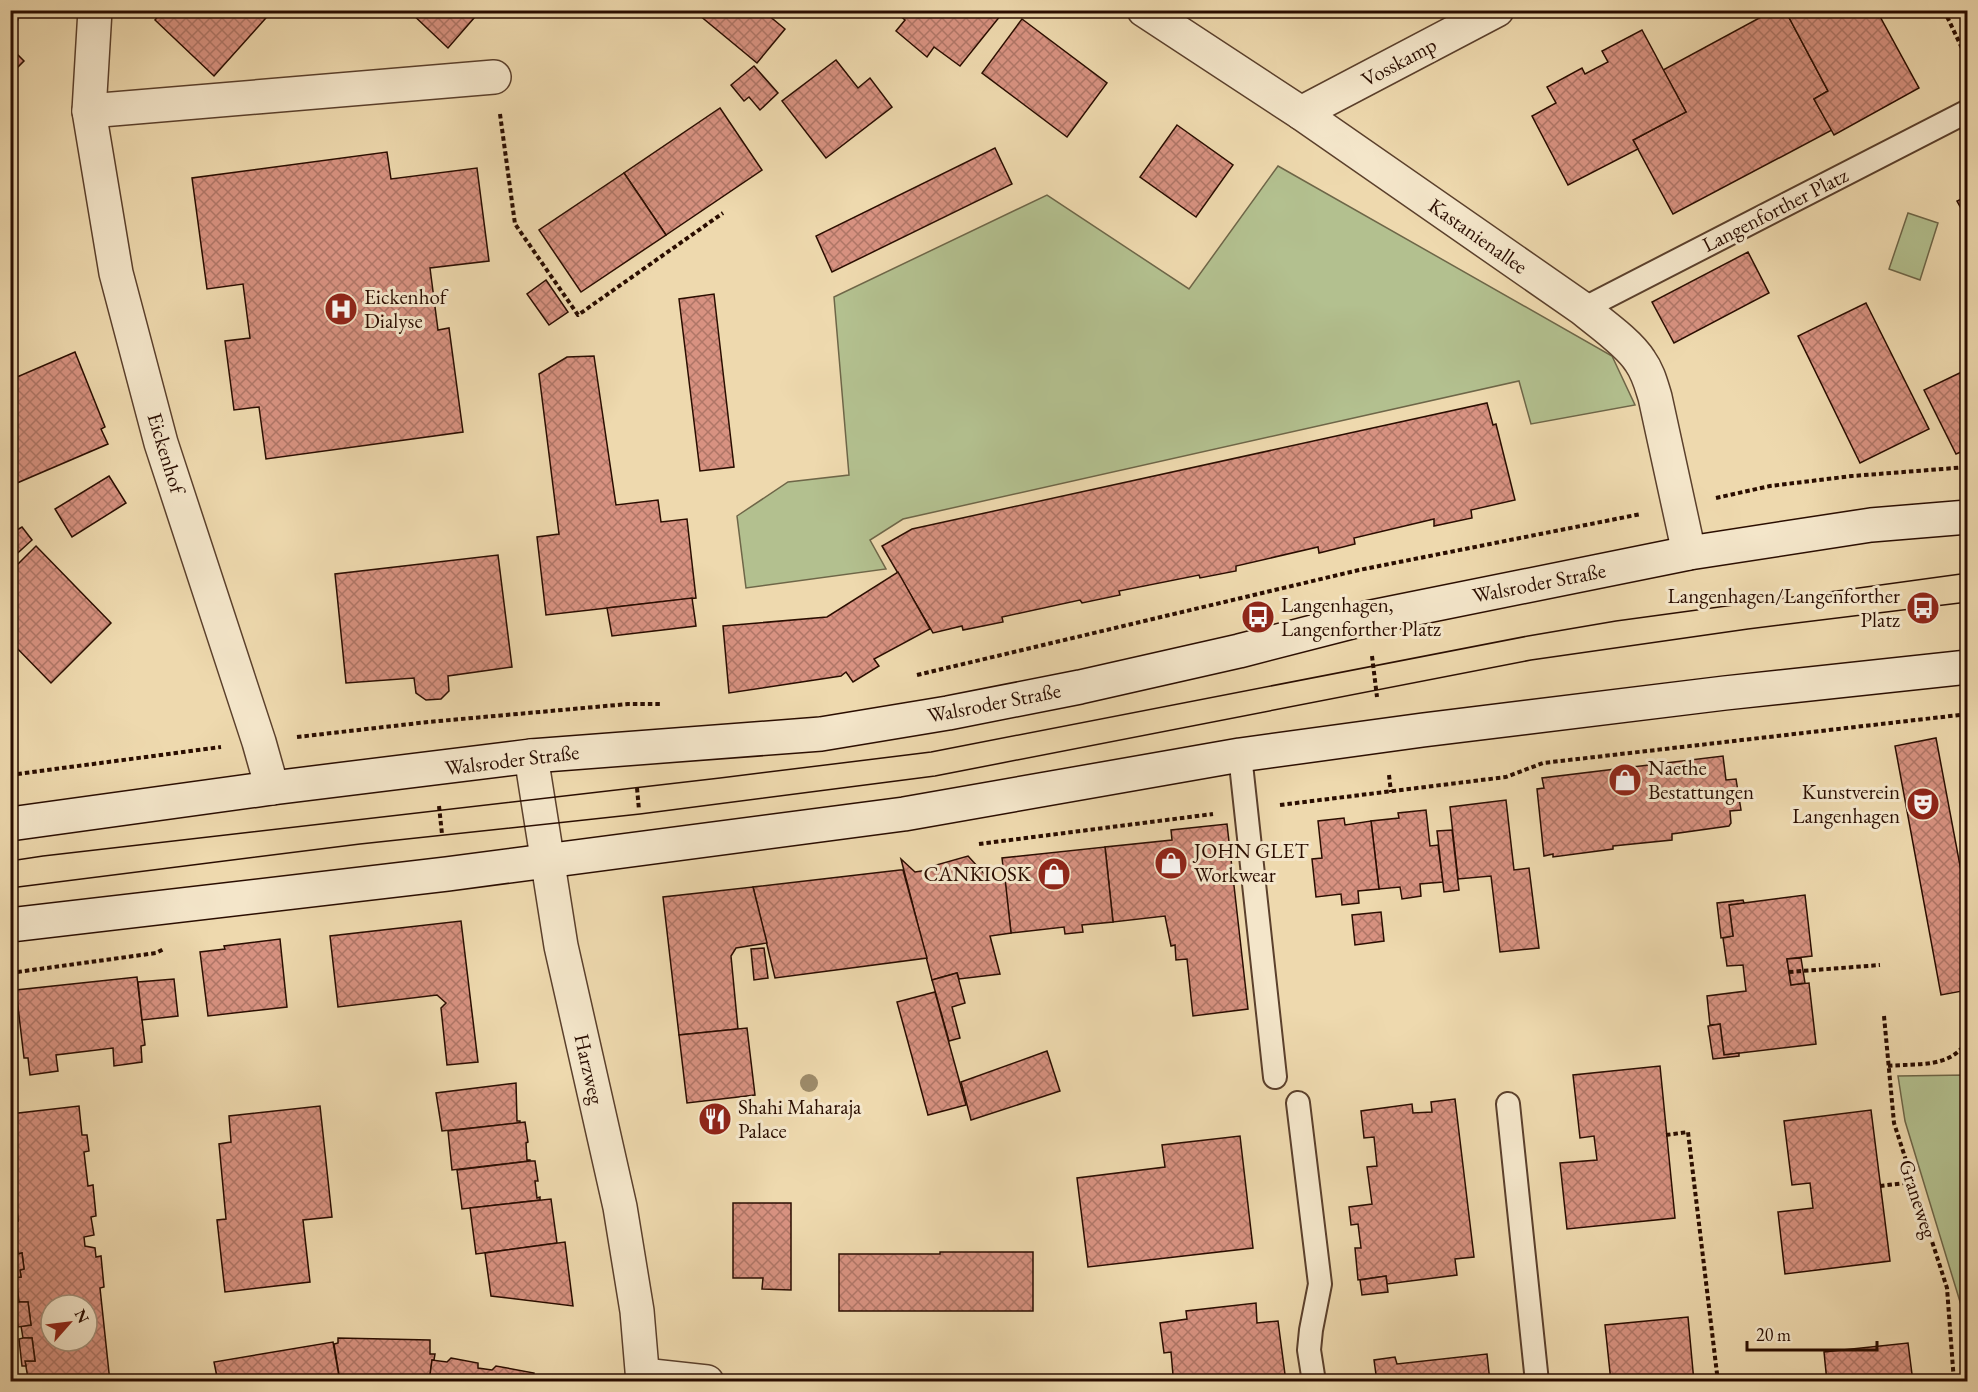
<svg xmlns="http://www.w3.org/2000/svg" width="1978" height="1392" font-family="'EB Garamond',serif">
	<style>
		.green { fill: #b3c08f; stroke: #6e6648; stroke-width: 1.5 }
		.building { fill: url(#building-cross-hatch); stroke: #2a0d00; stroke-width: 1.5; fill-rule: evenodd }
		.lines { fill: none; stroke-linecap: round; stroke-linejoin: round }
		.lane-casing { stroke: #5b402c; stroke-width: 26 }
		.street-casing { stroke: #5b402c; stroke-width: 36 }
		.secondary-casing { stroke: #2a0d00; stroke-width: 36 }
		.path { stroke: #2a0d00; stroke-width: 4; stroke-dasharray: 4.5 3; stroke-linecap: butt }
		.lane { stroke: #f4e6ca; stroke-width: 22 }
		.street { stroke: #f4e6ca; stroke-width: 33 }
		.secondary { stroke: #f4e6ca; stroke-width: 33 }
		.tram { stroke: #2a0d00; stroke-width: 1.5 }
		.tree { fill: #9d8b6a }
		.labels { text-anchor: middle; stroke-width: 6; stroke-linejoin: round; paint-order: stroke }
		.street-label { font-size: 21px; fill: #2a0d00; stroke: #f4e6ca }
		.poi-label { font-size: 21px; fill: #2a0d00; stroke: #f4e6ca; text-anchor: start }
	</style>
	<defs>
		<pattern id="building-cross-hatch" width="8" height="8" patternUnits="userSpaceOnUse" patternTransform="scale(1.5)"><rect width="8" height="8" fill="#d89281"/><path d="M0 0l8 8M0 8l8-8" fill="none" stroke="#af7667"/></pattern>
	</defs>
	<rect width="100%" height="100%" fill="#eed9ae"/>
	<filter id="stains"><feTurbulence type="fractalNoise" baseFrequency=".00333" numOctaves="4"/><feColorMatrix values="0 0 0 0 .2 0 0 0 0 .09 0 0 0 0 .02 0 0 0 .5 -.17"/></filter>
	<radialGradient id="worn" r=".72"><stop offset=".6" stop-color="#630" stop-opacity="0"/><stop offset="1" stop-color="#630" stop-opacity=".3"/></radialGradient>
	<g class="green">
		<path d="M1278,166L1612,356L1635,405L1531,424L1519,381L903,519L870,540L886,569L746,588L737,516L788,482L849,475L834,297L1047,195L1189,289Z"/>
		<path d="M1908,213L1938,223L1920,280L1889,269Z"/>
		<path d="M1967,1075L1968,1381L1965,1382L1961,1305L1905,1121L1898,1076Z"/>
	</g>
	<g class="building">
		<path d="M10,10H20L11,48L24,61L10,75Z"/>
		<path d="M163,10H273L214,76L155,20Z"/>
		<path d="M408,10H481L448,48Z"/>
		<path d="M693,10H762L785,29L757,63Z"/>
		<path d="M893,10H1005L960,66L934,47L927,57L896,31L905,20Z"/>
		<path d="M1774,10H1785L1828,91L1814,99L1832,130L1673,214L1633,140L1686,112L1663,70Z"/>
		<path d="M1785,10H1879L1877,11L1919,88L1834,135L1814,99L1828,91Z"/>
		<path d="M1022,19L1107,83L1067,137L982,73Z"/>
		<path d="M1642,30L1686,112L1633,140L1638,149L1568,185L1532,116L1556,103L1547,87L1582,68L1585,74L1608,62L1602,51Z"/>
		<path d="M836,60L858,88L870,78L892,107L826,158L782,101Z"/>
		<path d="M754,66L778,93L760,110L749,97L744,101L731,85Z"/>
		<path d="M720,108L762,170L666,235L624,173Z"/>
		<path d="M1177,125L1233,165L1196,217L1140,177Z"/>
		<path d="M995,148L1012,184L832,272L816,236Z"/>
		<path d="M387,152L391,179L477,168L489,261L430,268L438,330L449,328L463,432L266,459L259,407L234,410L225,341L250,338L243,284L207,289L192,178Z"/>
		<path d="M624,173L666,235L581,292L539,230Z"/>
		<path d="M1968,196V221L1957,201Z"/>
		<path d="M1748,252L1769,293L1674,343L1652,302Z"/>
		<path d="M546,280L568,312L549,325L527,294Z"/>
		<path d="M714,294L734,467L700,471L679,299Z"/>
		<path d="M1866,303L1929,429L1860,463L1798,336Z"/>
		<path d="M75,352L105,427L101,429L108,444L10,486V380Z"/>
		<path d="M594,356L616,505L658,500L661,522L687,519L696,598L546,615L537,537L559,534L539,374L567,357Z"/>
		<path d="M1968,369V449L1956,454L1924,390Z"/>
		<path d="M1487,403L1493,425L1496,424L1515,500L1471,510L1472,518L1434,526V519L1354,538L1355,544L1319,553L1318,547L1236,566V571L1200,578L1199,575L1119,591L1120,595L1082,603L1080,600L1002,617L1003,622L963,630L962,626L933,633L882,546L912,529Z"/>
		<path d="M109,476L126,503L72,537L55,509Z"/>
		<path d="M22,527L32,540L10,560V534Z"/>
		<path d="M36,546L111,623L51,683L10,641V572Z"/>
		<path d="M498,555L512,667L448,676L449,691L441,699L426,700L416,693L414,678L346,683L335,574Z"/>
		<path d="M898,572L930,629L874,659L879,666L853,682L846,672L841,676L729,693L723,626L827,617Z"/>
		<path d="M692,598L696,626L612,636L607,608Z"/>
		<path d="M1936,738L1968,908V990L1941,995L1895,746Z"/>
		<path d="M1723,756L1726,780L1736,779L1741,810L1730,811L1731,823L1729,826L1672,834V840L1613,846V849L1553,857V854L1544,856L1537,789L1544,788L1542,778Z"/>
		<path d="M1506,800L1514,870L1529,868L1539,948L1500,952L1491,876L1458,879L1450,807Z"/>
		<path d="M1426,810L1430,846L1438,845L1443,882L1420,884L1421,896L1402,899L1400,887L1379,889L1371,821L1399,818L1398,813Z"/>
		<path d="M1344,818L1345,825L1371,821L1379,889L1358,891L1359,903L1342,905L1341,894L1316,897L1312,859L1322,858L1318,821Z"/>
		<path d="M1227,824L1248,1009L1193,1016L1187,959L1176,960L1175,945L1171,946L1165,916L1113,922L1105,847L1172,840L1171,830Z"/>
		<path d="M1452,830L1459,890L1444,892L1437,831Z"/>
		<path d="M1105,847L1113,922L1082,925L1083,932L1065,934L1064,927L1011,933L1002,858Z"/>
		<path d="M968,856L989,879L1005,878L1011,933L990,936L1000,974L959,979L957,973L932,980L901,859L915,872L928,870L929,867Z"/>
		<path d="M900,870H903L927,958L775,978L753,887Z"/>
		<path d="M753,887L767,943L736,948L731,956L738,1029L679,1035L663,897Z"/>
		<path d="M1805,895L1812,956L1787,959L1791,985L1809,983L1816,1044L1724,1055L1720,1024L1710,1025L1707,996L1746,991L1743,965L1727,966L1723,938L1733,936L1729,905Z"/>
		<path d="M1743,900L1744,903L1729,905L1733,936L1721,938L1717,903Z"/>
		<path d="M1381,912L1384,941L1355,945L1352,915Z"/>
		<path d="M461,921L478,1062L447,1065L441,1008L446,1003L437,995L338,1007L330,936Z"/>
		<path d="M280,939L287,1007L208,1016L200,952L225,949L224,946Z"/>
		<path d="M764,948L768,978L754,980L751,949Z"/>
		<path d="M1801,958L1805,983L1791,985L1787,959Z"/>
		<path d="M957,973L965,1003L952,1007L960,1038L949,1041L932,980Z"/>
		<path d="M137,977L145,1045L141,1046L142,1062L114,1066L113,1048L56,1055L58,1071L30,1075L28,1058H24L16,990Z"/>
		<path d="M174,979L178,1016L142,1020L138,982Z"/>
		<path d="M935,992L966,1105L928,1115L897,1002Z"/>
		<path d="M1720,1024L1724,1055L1739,1053V1056L1713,1059L1708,1026Z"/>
		<path d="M747,1028L755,1095L687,1103L679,1035Z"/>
		<path d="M1047,1051L1060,1091L971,1120L961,1082Z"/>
		<path d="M1660,1066L1675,1218L1567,1229L1560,1163L1597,1160L1594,1136L1580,1138L1573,1075Z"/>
		<path d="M516,1083L517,1121H520V1123L442,1131L436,1093Z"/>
		<path d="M1455,1099L1474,1257L1455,1259L1457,1275L1387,1284L1386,1276L1358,1280L1355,1248H1361L1358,1224L1351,1225L1349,1207L1372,1204L1367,1167L1377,1166L1374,1137L1364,1138L1361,1111L1412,1104L1413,1113L1432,1112L1431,1102Z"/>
		<path d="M79,1106L82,1135H87L89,1151L84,1152L88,1186L93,1185L96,1216L91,1217L94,1235L84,1237L85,1246L95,1248L96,1257L101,1256L104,1287L100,1288L110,1382H10V1380L28,1378L25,1361H35L32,1338H23L21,1326L31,1325L28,1302H19L16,1277H21L20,1270L24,1269L22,1253L18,1254L17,1247H13L10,1226V1222L18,1221L16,1198L10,1199V1185L15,1184L13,1169H10V1114ZM51,1305H87V1341H51Z"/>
		<path d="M320,1106L332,1217L303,1220L310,1282L225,1292L217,1220L226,1219L219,1144L231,1142L229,1116Z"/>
		<path d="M1871,1110L1890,1261L1785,1274L1778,1212L1813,1208L1810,1183L1792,1185L1784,1121Z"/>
		<path d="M525,1122L528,1142L526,1143L527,1160H530V1161L452,1170L448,1131Z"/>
		<path d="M1240,1136L1253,1248L1088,1267L1077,1178L1165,1167L1162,1145Z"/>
		<path d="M530,1161H535L538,1181H535L537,1198L540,1197V1200L462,1209L457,1170Z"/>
		<path d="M16,1198L18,1221L10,1222V1199Z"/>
		<path d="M551,1199L557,1243L476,1254L470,1208Z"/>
		<path d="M733,1203H791V1290L762,1289L763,1278H733Z"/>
		<path d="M565,1242L573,1306L491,1296L485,1253Z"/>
		<path d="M10,1247H17L18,1254L22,1253L24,1269L20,1270L21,1277L12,1278Z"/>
		<path d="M940,1252H1033V1311H839V1254H940Z"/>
		<path d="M1386,1276L1388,1292L1362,1295L1360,1280Z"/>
		<path d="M19,1302H28L31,1325L18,1327L15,1303Z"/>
		<path d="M1256,1303L1257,1323L1278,1321L1286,1382H1168L1167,1376L1173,1375L1171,1352L1164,1353L1160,1323L1187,1319L1186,1311Z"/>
		<path d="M1688,1317L1694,1382H1611L1605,1325Z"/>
		<path d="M23,1338H32L35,1361H25L26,1366H22L19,1339Z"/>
		<path d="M338,1338L430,1340V1354H435L434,1360H432L430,1377L339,1375L334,1344L338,1343Z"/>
		<path d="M333,1342L340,1382H218L214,1362Z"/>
		<path d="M1908,1343L1913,1382H1827L1824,1352Z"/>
		<path d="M1487,1354L1490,1382H1377L1374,1360L1395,1357L1397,1364Z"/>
		<path d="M451,1358L478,1363V1368L492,1370L496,1366L534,1373L533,1378L547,1380L551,1375L570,1378V1382H429L432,1360L447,1362Z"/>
	</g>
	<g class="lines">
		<g class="lane-casing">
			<g id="lane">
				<path d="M1583,309L1968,111"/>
				<path d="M1240,755L1275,1077"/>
				<path d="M1298,1103L1320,1284L1311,1330L1309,1350L1314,1382"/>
				<path d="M1508,1104L1537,1382"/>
			</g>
		</g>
		<g class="street-casing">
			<g id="street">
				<path d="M95,10L89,111L116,273L161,443L259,742L272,788"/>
				<path d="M1144,10L1301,113L1583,309C1600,323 1629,343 1640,361C1648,372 1651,384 1655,397L1689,553"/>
				<path d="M89,111L494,77"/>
				<path d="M1301,113L1497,10"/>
				<path d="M531,756L561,946L620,1207L637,1311L643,1382"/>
				<path d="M643,1375L707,1382"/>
			</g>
		</g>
		<g class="secondary-casing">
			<g id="secondary">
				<path d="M10,824L272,788L531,756L821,734L948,713L1080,687L1239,651L1367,618L1689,553L1871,525L1968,517"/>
				<path d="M10,925L447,874L904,814L1240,755L1423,730L1725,693L1968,667"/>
			</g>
		</g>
		<g class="path">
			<path d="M1944,10L1968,61"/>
			<path d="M500,114L515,224L578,315L723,213"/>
			<path d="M1716,498L1770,486L1852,476L1968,467"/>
			<path d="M1372,656L1377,697"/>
			<path d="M917,675L1359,570L1641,514"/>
			<path d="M297,737L428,722L628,704H660"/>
			<path d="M10,775L221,747"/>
			<path d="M1389,775L1391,792"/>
			<path d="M637,788L639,810"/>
			<path d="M1280,805L1506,777L1543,763L1968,714"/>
			<path d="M439,806L442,834"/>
			<path d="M979,844L1213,814"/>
			<path d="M1789,972L1880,965"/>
			<path d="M10,973L156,953L164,949"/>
			<path d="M1884,1016L1894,1123L1947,1288L1954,1382"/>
			<path d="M1888,1066C1918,1063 1952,1069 1968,1039"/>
			<path d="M1666,1135L1688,1132L1718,1382"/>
			<path d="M1880,1186L1913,1182"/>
		</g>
		<use href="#lane" class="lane"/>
		<use href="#street" class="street"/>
		<use href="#secondary" class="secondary"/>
		<g class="tram">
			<path d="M10,861L43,856L720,778L931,752L1528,636L1616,621L1968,573"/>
			<path d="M10,888L360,844L640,814L935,776L1531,660L1748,629L1968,602"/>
		</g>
	</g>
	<circle class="tree" cx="809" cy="1083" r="9"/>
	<defs>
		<g id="hospital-disc" transform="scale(1.725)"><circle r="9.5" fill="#8f2418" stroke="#f4e6ca"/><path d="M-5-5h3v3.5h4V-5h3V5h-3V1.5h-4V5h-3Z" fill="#fff"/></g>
		<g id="bus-disc" transform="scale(1.725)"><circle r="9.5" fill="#8f2418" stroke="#f4e6ca"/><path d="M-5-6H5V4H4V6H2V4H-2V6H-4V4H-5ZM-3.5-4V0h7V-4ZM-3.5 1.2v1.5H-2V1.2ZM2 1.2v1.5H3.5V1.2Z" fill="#fff"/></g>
		<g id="shop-disc" transform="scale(1.725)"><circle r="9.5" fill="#8f2418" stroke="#f4e6ca"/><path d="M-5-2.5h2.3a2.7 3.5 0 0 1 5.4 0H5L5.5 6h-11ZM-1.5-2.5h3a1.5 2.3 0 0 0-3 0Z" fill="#fff"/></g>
		<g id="theatre-disc" transform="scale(1.725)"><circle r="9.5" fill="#8f2418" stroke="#f4e6ca"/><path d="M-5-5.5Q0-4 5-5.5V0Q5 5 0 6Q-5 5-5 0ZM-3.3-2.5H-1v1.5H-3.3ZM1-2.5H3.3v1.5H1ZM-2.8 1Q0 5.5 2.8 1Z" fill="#fff"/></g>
		<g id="restaurant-disc" transform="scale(1.725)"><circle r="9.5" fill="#8f2418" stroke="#f4e6ca"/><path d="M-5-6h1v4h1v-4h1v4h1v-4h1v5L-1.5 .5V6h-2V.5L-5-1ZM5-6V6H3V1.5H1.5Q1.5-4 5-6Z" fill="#fff"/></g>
	</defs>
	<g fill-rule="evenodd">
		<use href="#hospital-disc" x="341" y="309"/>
		<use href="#bus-disc" x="1923" y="608"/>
		<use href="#bus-disc" x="1258" y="617"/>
		<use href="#shop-disc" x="1625" y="780"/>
		<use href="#theatre-disc" x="1923" y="804"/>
		<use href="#shop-disc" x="1171" y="863"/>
		<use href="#shop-disc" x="1054" y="874"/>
		<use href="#restaurant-disc" x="715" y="1119"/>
	</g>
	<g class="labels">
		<g class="street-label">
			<text transform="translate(1399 62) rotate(-28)" y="7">Vosskamp</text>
			<text transform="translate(1775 210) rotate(-27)" y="7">Langenforther Platz</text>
			<text transform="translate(1478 236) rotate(35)" y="7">Kastanienallee</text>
			<text transform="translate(166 453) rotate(73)" y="7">Eickenhof</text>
			<text transform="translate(1539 583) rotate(-11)" y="7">Walsroder Straße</text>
			<text transform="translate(994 703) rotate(-11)" y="7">Walsroder Straße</text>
			<text transform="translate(512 760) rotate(-7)" y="7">Walsroder Straße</text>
			<text transform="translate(589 1069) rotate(77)" y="7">Harzweg</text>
			<text transform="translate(1918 1199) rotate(72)" y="7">Graneweg</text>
		</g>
		<g class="poi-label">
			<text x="364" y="304">Eickenhof<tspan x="364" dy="24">Dialyse</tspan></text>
			<text x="1900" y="603" text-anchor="end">Langenhagen/Langenforther<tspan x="1900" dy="24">Platz</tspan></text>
			<text x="1281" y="612">Langenhagen,<tspan x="1281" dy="24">Langenforther Platz</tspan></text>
			<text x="1648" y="775">Naethe<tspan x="1648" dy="24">Bestattungen</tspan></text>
			<text x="1900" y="799" text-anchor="end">Kunstverein<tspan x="1900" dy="24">Langenhagen</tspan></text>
			<text x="1194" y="858">JOHN GLET<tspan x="1194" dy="24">Workwear</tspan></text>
			<text x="1031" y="881" text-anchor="end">CANKIOSK</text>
			<text x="738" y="1114">Shahi Maharaja<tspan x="738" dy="24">Palace</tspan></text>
		</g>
	</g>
	<rect width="1978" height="1392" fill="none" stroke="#eed9ae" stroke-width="36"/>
	<rect x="12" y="12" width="1954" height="1368" fill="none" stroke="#2a0d00" stroke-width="3"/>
	<rect x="18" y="18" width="1942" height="1356" fill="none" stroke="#2a0d00" stroke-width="1.5"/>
	<g transform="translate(69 1323) rotate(62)"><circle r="28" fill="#f4e6ca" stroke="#a38f79" stroke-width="1.5"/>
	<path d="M0-4.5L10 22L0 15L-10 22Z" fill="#8f2418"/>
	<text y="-9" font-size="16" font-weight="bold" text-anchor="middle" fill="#2a0d00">N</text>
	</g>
	<path d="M1747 1341v9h130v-9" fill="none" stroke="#2a0d00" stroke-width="3"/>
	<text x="1756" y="1341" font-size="18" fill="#2a0d00" stroke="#f4e6ca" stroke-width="4.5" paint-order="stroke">20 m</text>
	<rect width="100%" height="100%" filter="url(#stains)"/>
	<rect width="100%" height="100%" fill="url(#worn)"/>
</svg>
